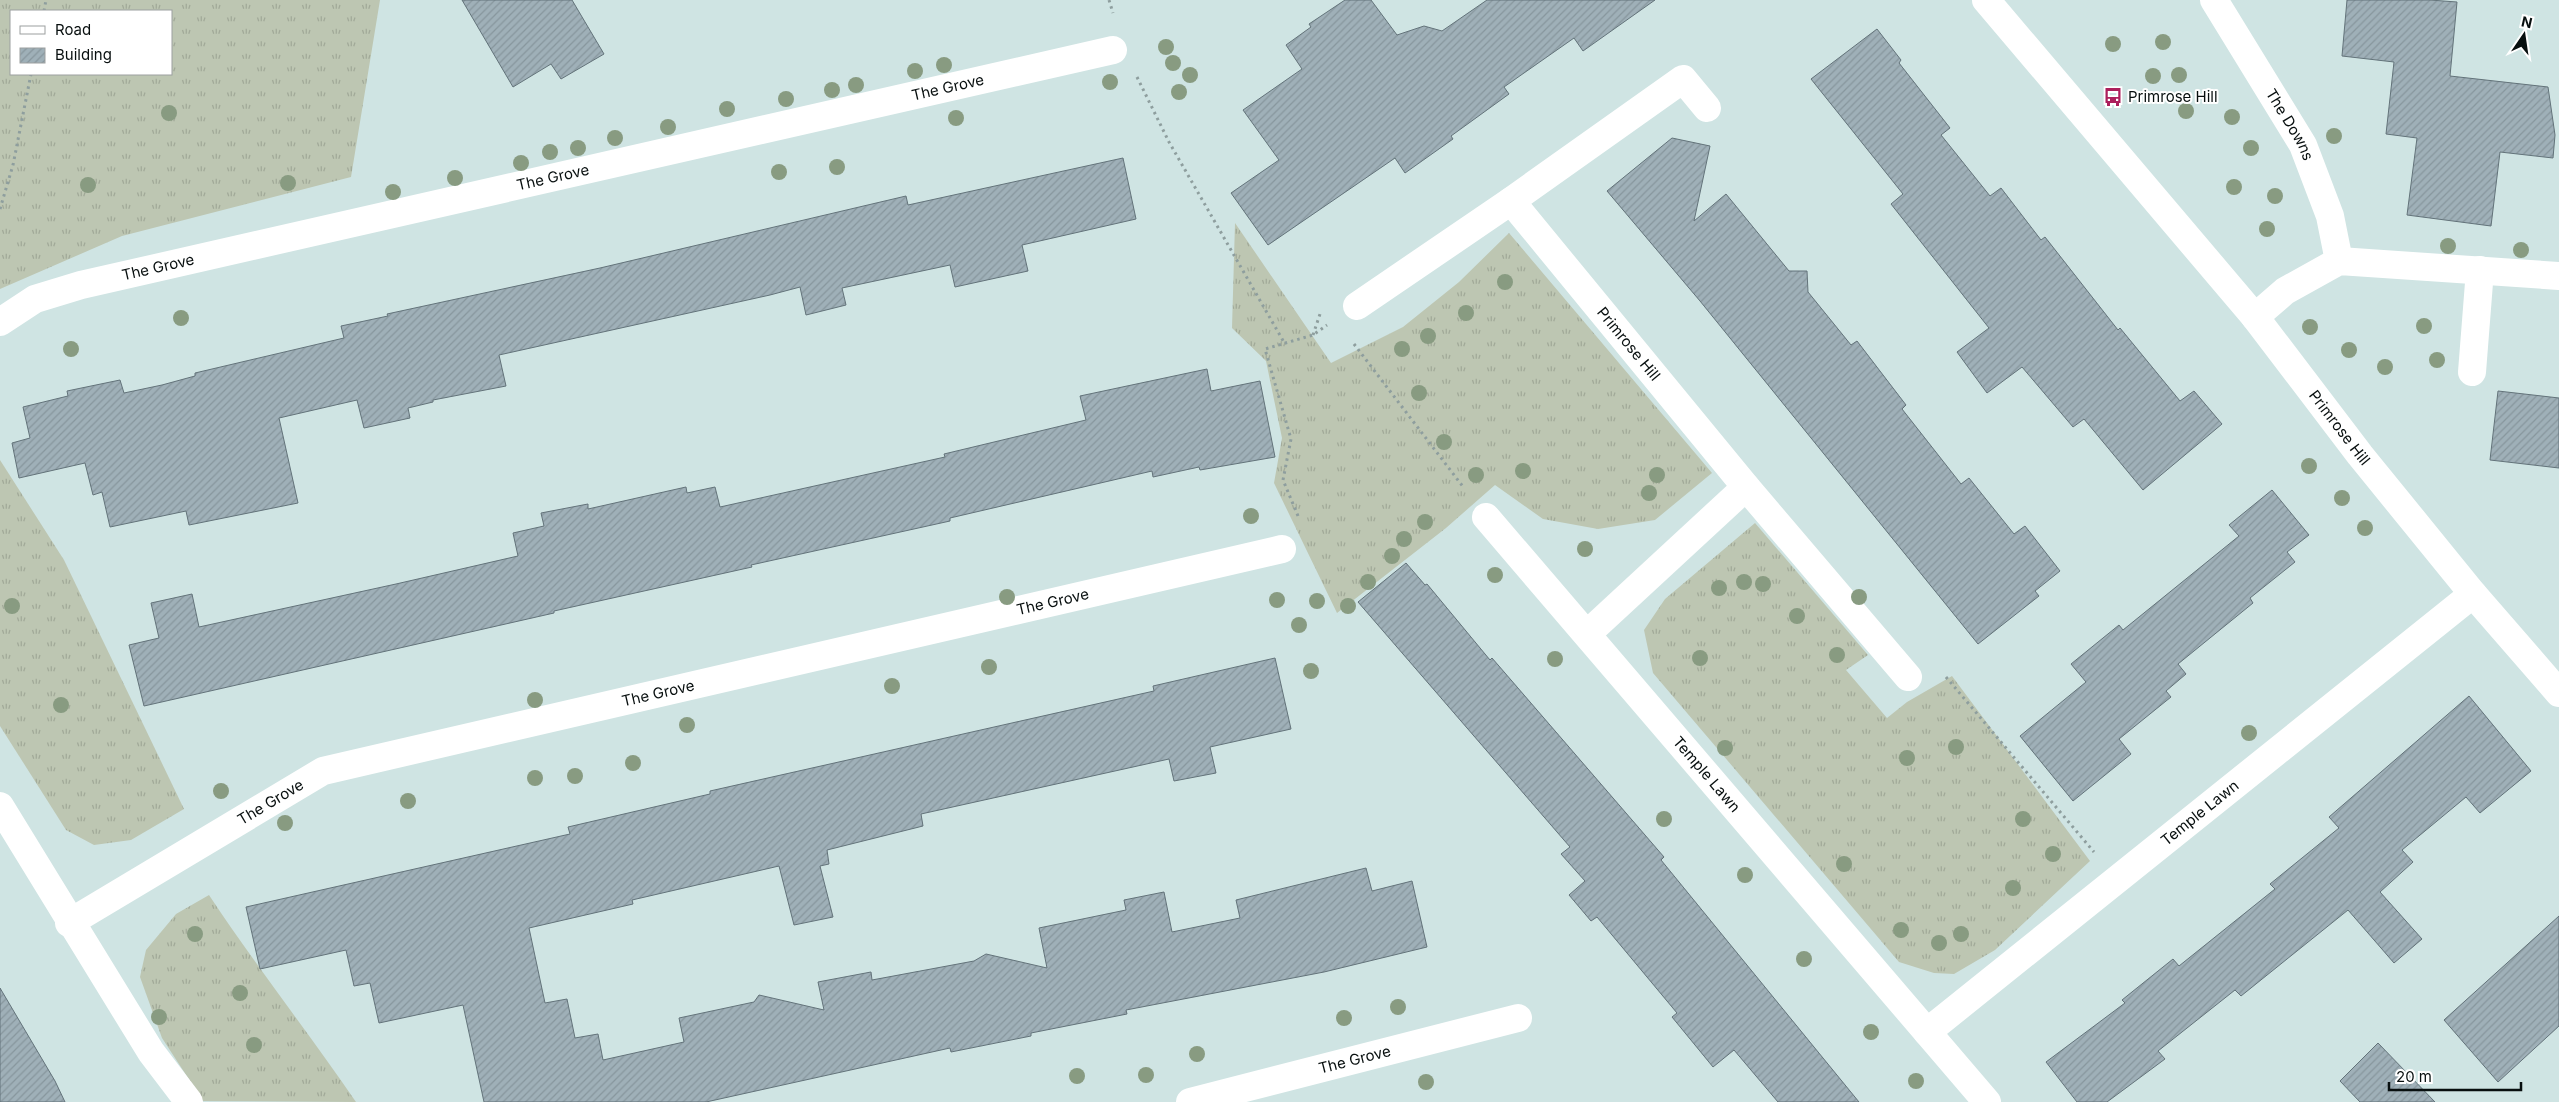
<svg xmlns="http://www.w3.org/2000/svg" width="2559" height="1102" font-family="Inter,sans-serif">
	<style>
		.grass { fill: url(#grass-tufts); fill-rule: evenodd }
		.building { fill: url(#building-hatch); stroke: #63737a }
		.lines { fill: none; stroke-linecap: round; stroke-linejoin: round }
		.path { stroke: #8e9e9e; stroke-width: 3; stroke-dasharray: 2.5 4; stroke-linecap: butt }
		.minor { stroke: #fff; stroke-width: 28 }
		.secondary { stroke: #fff; stroke-width: 28 }
		.tree { fill: #889b81 }
		.labels { text-anchor: middle; stroke-width: 4; stroke-linejoin: round; paint-order: stroke }
		.street-label { font-size: 15px; fill: #080f0f; stroke: #fff }
		.poi-label { font-size: 15px; fill: #080f0f; stroke: #fff; text-anchor: start }
	</style>
	<defs>
		<pattern id="grass-tufts" width="24" height="20" patternUnits="userSpaceOnUse" patternTransform="scale(1.25)"><rect width="24" height="20" fill="#bdc6b2"/><path d="M3 7l-1-3M5 7V3M7 7l1-3M15 17l-1-3M17 17v-4M19 17l1-3" fill="none" stroke="#a1a998"/></pattern>
		<pattern id="building-hatch" width="6" height="6" patternUnits="userSpaceOnUse" patternTransform="scale(1.25)"><rect width="6" height="6" fill="#9fb0b8"/><path d="M-1 1l2-2M0 6l6-6M5 7l2-2" fill="none" stroke="#87969d"/></pattern>
	</defs>
	<rect width="100%" height="100%" fill="#cfe4e3"/>
	<g class="grass">
		<path d="M0,0H380L351,177L122,236L0,289ZM11,11H171V74H11Z"/>
		<path d="M1235,223L1331,363L1403,327L1459,282L1509,233L1712,473L1655,520L1598,529L1543,519L1495,485L1446,528L1337,613L1274,483L1282,438L1266,361L1232,328Z"/>
		<path d="M0,460L64,560L184,809L131,840L94,845L66,830L0,726Z"/>
		<path d="M1755,523L1868,655L1846,670L1887,718L1907,702L1952,676L2090,861L1995,950L1954,974L1934,973L1899,962L1653,673L1644,630L1665,599Z"/>
		<path d="M209,895C256,966 308,1032 356,1102L203,1101L162,1038L140,977L146,950L176,914Z"/>
	</g>
	<g class="building">
		<path d="M462,0H572L604,54L561,79L551,64L513,87Z"/>
		<path d="M1345,0H1371L1397,35L1424,26L1442,31L1487,0H1655L1583,51L1574,38L1504,87L1509,94L1451,136L1453,139L1405,173L1395,158L1268,245L1231,193L1279,160L1243,110L1302,69L1286,45L1311,27L1309,24Z"/>
		<path d="M2347,0H2430L2457,2L2450,76L2548,87L2555,135L2553,158L2500,152L2491,226L2407,215L2417,138L2386,134L2394,62L2342,56Z"/>
		<path d="M1877,29L1901,60L1899,63L1950,128L1941,135L1990,196L2001,188L2041,240L2045,237L2118,330L2120,328L2180,401L2194,391L2222,424L2143,490L2084,419L2073,427L2022,367L1987,393L1957,352L1989,328L1891,204L1903,194L1811,79Z"/>
		<path d="M1672,138L1710,146L1694,221L1726,194L1789,271H1807L1808,292L1851,345L1857,341L1906,405L1902,409L1961,484L1969,478L2014,534L2025,526L2060,571L2035,591L2039,596L1978,644L1700,301L1607,191Z"/>
		<path d="M1123,158L1136,219L1022,245L1028,271L955,287L950,265L842,288L846,305L806,315L800,287L770,295L499,355L506,386L433,400V402L408,408L410,418L364,428L357,400L279,418L298,503L189,525L186,511L110,527L102,492L93,495L85,463L19,478L12,443L30,438L23,407L68,396L67,391L120,380L124,393L162,385L195,376V373L344,338L341,326L388,316L387,314L600,268L906,196L908,205Z"/>
		<path d="M1207,369L1211,391L1260,381L1275,457L1200,470L1199,467L1153,477L1152,471L950,518V521L751,565L752,567L554,611V613L144,706L129,645L159,638L151,603L192,594L199,627L396,584L518,556L513,533L544,526L541,513L588,504V509L686,487L687,493L715,487L720,507L945,457L944,454L1086,420L1080,396Z"/>
		<path d="M2498,391L2559,398V468L2490,460Z"/>
		<path d="M2272,490L2309,535L2287,552L2295,562L2250,598L2253,603L2178,664L2186,674L2166,691L2171,697L2119,739L2131,754L2073,801L2020,736L2086,682L2071,664L2119,625L2123,630L2239,536L2229,525Z"/>
		<path d="M1406,563L1425,585L1427,584L1490,660L1492,658L1664,857L1661,860L1859,1102H1778L1734,1050L1713,1067L1672,1017L1677,1013L1597,917L1591,921L1569,895L1585,881L1561,854L1570,847L1358,602Z"/>
		<path d="M1275,658L1291,729L1210,747L1216,773L1174,781L1169,759L921,814L923,826L827,850L829,864L820,866L833,917L794,925L779,866L632,900L633,904L529,928L545,1003L567,999L575,1038L598,1034L603,1060L684,1042L679,1018L754,1002L759,995L824,1010L818,982L871,972L872,980L974,961L986,954L1047,968L1039,928L1126,910L1124,900L1164,892L1172,932L1240,918L1236,900L1366,868L1372,891L1412,881L1427,947L1324,972L1126,1010L1127,1014L1031,1033V1036L951,1052L950,1048L706,1102H484L463,1005L379,1023L370,983L354,986L346,950L260,969L246,907L570,834L568,827L710,794V791L1154,691L1153,686Z"/>
		<path d="M2469,696L2531,771L2480,813L2466,797L2402,850L2413,862L2380,892L2422,939L2394,963L2348,910L2241,996L2235,990L2158,1051L2165,1059L2107,1102H2077L2046,1062L2125,1003L2122,1000L2173,959L2179,966L2275,889L2270,884L2339,828L2329,817Z"/>
		<path d="M2559,916V1026L2498,1082L2444,1020Z"/>
		<path d="M0,988L55,1081L65,1102H0Z"/>
		<path d="M2378,1043L2435,1102H2360L2340,1081Z"/>
	</g>
	<g class="lines">
		<g class="path">
			<path d="M1109,0L1113,13"/>
			<path d="M44,11L46,0"/>
			<path d="M1137,77L1169,142L1285,344"/>
			<path d="M0,209L13,165L31,74"/>
			<path d="M1313,335L1320,314"/>
			<path d="M1354,344L1464,488"/>
			<path d="M1298,516L1283,480L1291,439L1265,349L1313,335L1327,325"/>
			<path d="M1946,677L2094,852"/>
		</g>
		<g class="minor">
			<path id="s1" d="M2214,0L2303,145L2330,216L2339,261"/>
			<path id="s2" d="M1511,201L1746,487L1908,677"/>
			<path d="M1357,306L1511,201L1683,79L1707,108"/>
			<path d="M2255,317L2285,291L2339,261L2559,276"/>
			<path id="s3" d="M0,322L35,299L81,285L1113,50"/>
			<path d="M2472,372L2480,270"/>
			<path id="s4" d="M1486,517L1987,1102"/>
			<path d="M1587,634L1746,487"/>
			<path d="M0,806L151,1052L189,1102"/>
			<path id="s5" d="M69,923L323,771L1282,549"/>
			<path id="s6" d="M1927,1032L2473,594"/>
			<path id="s7" d="M1190,1102L1518,1018"/>
		</g>
		<path class="secondary" id="s8" d="M1986,0L2255,317L2360,455L2473,594L2559,693"/>
	</g>
	<g class="tree">
		<circle cx="2163" cy="42" r="8"/>
		<circle cx="2113" cy="44" r="8"/>
		<circle cx="1166" cy="47" r="8"/>
		<circle cx="1173" cy="63" r="8"/>
		<circle cx="944" cy="65" r="8"/>
		<circle cx="915" cy="71" r="8"/>
		<circle cx="1190" cy="75" r="8"/>
		<circle cx="2179" cy="75" r="8"/>
		<circle cx="2153" cy="76" r="8"/>
		<circle cx="1110" cy="82" r="8"/>
		<circle cx="856" cy="85" r="8"/>
		<circle cx="832" cy="90" r="8"/>
		<circle cx="1179" cy="92" r="8"/>
		<circle cx="786" cy="99" r="8"/>
		<circle cx="727" cy="109" r="8"/>
		<circle cx="2186" cy="111" r="8"/>
		<circle cx="169" cy="113" r="8"/>
		<circle cx="2232" cy="117" r="8"/>
		<circle cx="956" cy="118" r="8"/>
		<circle cx="668" cy="127" r="8"/>
		<circle cx="2334" cy="136" r="8"/>
		<circle cx="615" cy="138" r="8"/>
		<circle cx="578" cy="148" r="8"/>
		<circle cx="2251" cy="148" r="8"/>
		<circle cx="550" cy="152" r="8"/>
		<circle cx="521" cy="163" r="8"/>
		<circle cx="837" cy="167" r="8"/>
		<circle cx="779" cy="172" r="8"/>
		<circle cx="455" cy="178" r="8"/>
		<circle cx="288" cy="183" r="8"/>
		<circle cx="88" cy="185" r="8"/>
		<circle cx="2234" cy="187" r="8"/>
		<circle cx="393" cy="192" r="8"/>
		<circle cx="2275" cy="196" r="8"/>
		<circle cx="2267" cy="229" r="8"/>
		<circle cx="2448" cy="246" r="8"/>
		<circle cx="2521" cy="250" r="8"/>
		<circle cx="1505" cy="282" r="8"/>
		<circle cx="1466" cy="313" r="8"/>
		<circle cx="181" cy="318" r="8"/>
		<circle cx="2424" cy="326" r="8"/>
		<circle cx="2310" cy="327" r="8"/>
		<circle cx="1428" cy="336" r="8"/>
		<circle cx="71" cy="349" r="8"/>
		<circle cx="1402" cy="349" r="8"/>
		<circle cx="2349" cy="350" r="8"/>
		<circle cx="2437" cy="360" r="8"/>
		<circle cx="2385" cy="367" r="8"/>
		<circle cx="1419" cy="393" r="8"/>
		<circle cx="1444" cy="442" r="8"/>
		<circle cx="2309" cy="466" r="8"/>
		<circle cx="1523" cy="471" r="8"/>
		<circle cx="1476" cy="475" r="8"/>
		<circle cx="1657" cy="475" r="8"/>
		<circle cx="1649" cy="493" r="8"/>
		<circle cx="2342" cy="498" r="8"/>
		<circle cx="1251" cy="516" r="8"/>
		<circle cx="1425" cy="522" r="8"/>
		<circle cx="2365" cy="528" r="8"/>
		<circle cx="1404" cy="539" r="8"/>
		<circle cx="1585" cy="549" r="8"/>
		<circle cx="1392" cy="556" r="8"/>
		<circle cx="1495" cy="575" r="8"/>
		<circle cx="1368" cy="582" r="8"/>
		<circle cx="1744" cy="582" r="8"/>
		<circle cx="1763" cy="584" r="8"/>
		<circle cx="1719" cy="588" r="8"/>
		<circle cx="1007" cy="597" r="8"/>
		<circle cx="1859" cy="597" r="8"/>
		<circle cx="1277" cy="600" r="8"/>
		<circle cx="1317" cy="601" r="8"/>
		<circle cx="12" cy="606" r="8"/>
		<circle cx="1348" cy="606" r="8"/>
		<circle cx="1797" cy="616" r="8"/>
		<circle cx="1299" cy="625" r="8"/>
		<circle cx="1837" cy="655" r="8"/>
		<circle cx="1700" cy="658" r="8"/>
		<circle cx="1555" cy="659" r="8"/>
		<circle cx="989" cy="667" r="8"/>
		<circle cx="1311" cy="671" r="8"/>
		<circle cx="892" cy="686" r="8"/>
		<circle cx="535" cy="700" r="8"/>
		<circle cx="61" cy="705" r="8"/>
		<circle cx="687" cy="725" r="8"/>
		<circle cx="2249" cy="733" r="8"/>
		<circle cx="1956" cy="747" r="8"/>
		<circle cx="1725" cy="748" r="8"/>
		<circle cx="1907" cy="758" r="8"/>
		<circle cx="633" cy="763" r="8"/>
		<circle cx="575" cy="776" r="8"/>
		<circle cx="535" cy="778" r="8"/>
		<circle cx="221" cy="791" r="8"/>
		<circle cx="408" cy="801" r="8"/>
		<circle cx="1664" cy="819" r="8"/>
		<circle cx="2023" cy="819" r="8"/>
		<circle cx="285" cy="823" r="8"/>
		<circle cx="2053" cy="854" r="8"/>
		<circle cx="1844" cy="864" r="8"/>
		<circle cx="1745" cy="875" r="8"/>
		<circle cx="2013" cy="888" r="8"/>
		<circle cx="1901" cy="930" r="8"/>
		<circle cx="195" cy="934" r="8"/>
		<circle cx="1961" cy="934" r="8"/>
		<circle cx="1939" cy="943" r="8"/>
		<circle cx="1804" cy="959" r="8"/>
		<circle cx="240" cy="993" r="8"/>
		<circle cx="1398" cy="1007" r="8"/>
		<circle cx="159" cy="1017" r="8"/>
		<circle cx="1344" cy="1018" r="8"/>
		<circle cx="1871" cy="1032" r="8"/>
		<circle cx="254" cy="1045" r="8"/>
		<circle cx="1197" cy="1054" r="8"/>
		<circle cx="1146" cy="1075" r="8"/>
		<circle cx="1077" cy="1076" r="8"/>
		<circle cx="1916" cy="1081" r="8"/>
		<circle cx="1426" cy="1082" r="8"/>
	</g>
	<defs>
		<g id="bus-bare" transform="scale(1.5)"><path d="M-5-6H5V4H4V6H2V4H-2V6H-4V4H-5ZM-3.5-4V0h7V-4ZM-3.5 1.2v1.5H-2V1.2ZM2 1.2v1.5H3.5V1.2Z" fill="#ac1f5c" stroke="#fff" stroke-width="2.5" paint-order="stroke"/></g>
	</defs>
	<g fill-rule="evenodd">
		<use href="#bus-bare" x="2113" y="97"/>
	</g>
	<g class="labels">
		<g class="street-label">
			<text dy="5" stroke="none"><textPath href="#s3" startOffset="979">The Grove</textPath></text>
			<text dy="5" stroke="none"><textPath href="#s1" startOffset="146">The Downs</textPath></text>
			<text dy="5" stroke="none"><textPath href="#s3" startOffset="574">The Grove</textPath></text>
			<text dy="5" stroke="none"><textPath href="#s3" startOffset="169">The Grove</textPath></text>
			<text dy="5" stroke="none"><textPath href="#s2" startOffset="185">Primrose Hill</textPath></text>
			<text dy="5" stroke="none"><textPath href="#s8" startOffset="555">Primrose Hill</textPath></text>
			<text dy="5" stroke="none"><textPath href="#s5" startOffset="1045">The Grove</textPath></text>
			<text dy="5" stroke="none"><textPath href="#s5" startOffset="640">The Grove</textPath></text>
			<text dy="5" stroke="none"><textPath href="#s4" startOffset="339">Temple Lawn</textPath></text>
			<text dy="5" stroke="none"><textPath href="#s5" startOffset="235">The Grove</textPath></text>
			<text dy="5" stroke="none"><textPath href="#s6" startOffset="350">Temple Lawn</textPath></text>
			<text dy="5" stroke="none"><textPath href="#s7" startOffset="170">The Grove</textPath></text>
		</g>
		<g class="poi-label">
			<text x="2128" y="102">Primrose Hill</text>
		</g>
	</g>
	<rect x="10" y="10" width="162" height="65" fill="#ffffff" stroke="#9c9f9f"/>
	<rect x="20" y="26" width="25" height="8" fill="#ffffff" stroke="#9c9f9f"/>
	<text x="55" y="35" font-size="15" fill="#080f0f">Road</text>
	<rect x="20" y="48" width="25" height="15" fill="url(#building-hatch)" stroke="#9c9f9f"/>
	<text x="55" y="60" font-size="15" fill="#080f0f">Building</text>
	<g transform="translate(2524 35) rotate(13)" stroke="#ffffff" stroke-width="4" paint-order="stroke">
	<path d="M0-4L9 19L0 12L-9 19Z" fill="#080f0f"/>
	<text y="-8" font-size="14" font-weight="bold" text-anchor="middle" fill="#080f0f">N</text>
	</g>
	<path d="M2389 1082v8h132v-8" fill="none" stroke="#080f0f" stroke-width="2.5"/>
	<text x="2396" y="1082" font-size="15" fill="#080f0f" stroke="#ffffff" stroke-width="4" paint-order="stroke">20 m</text>
</svg>
